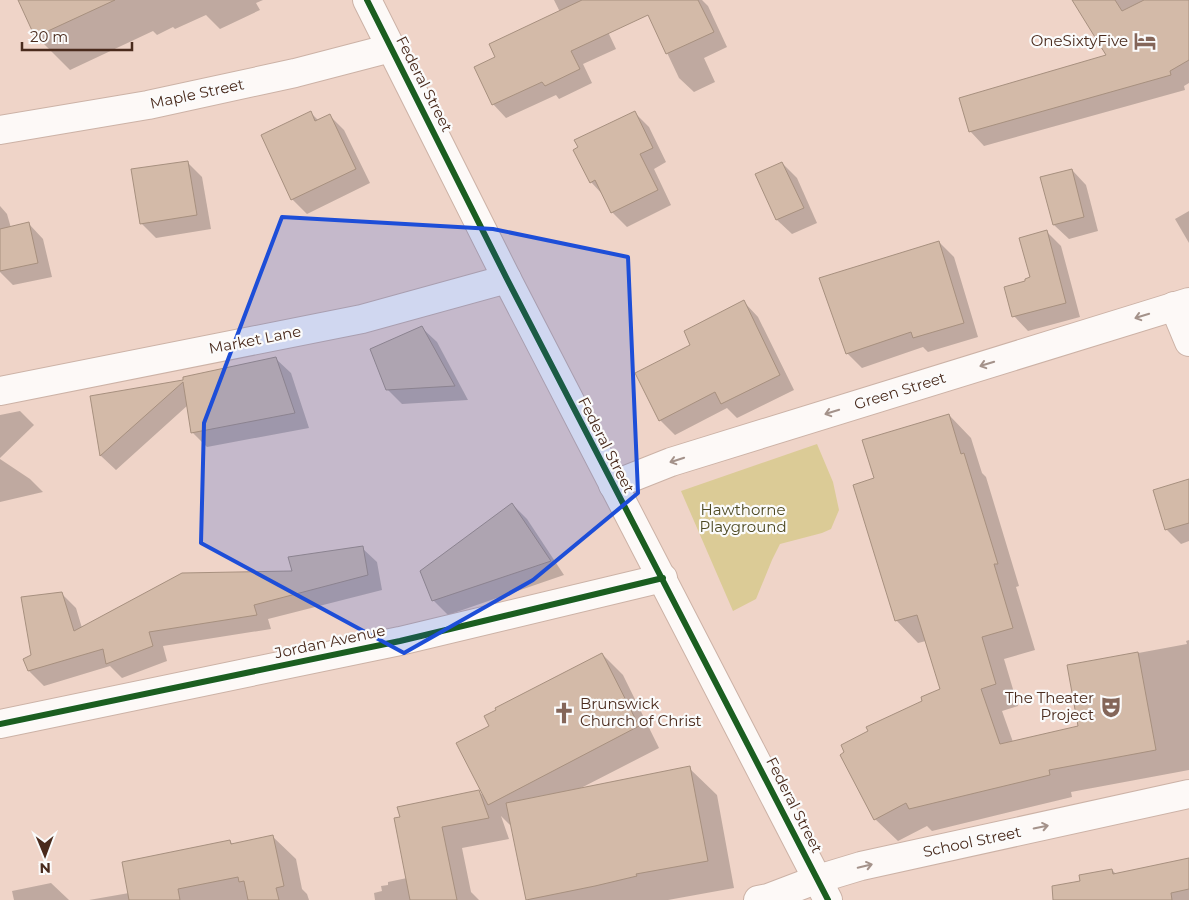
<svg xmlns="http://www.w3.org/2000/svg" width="1189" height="900" font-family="Montserrat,sans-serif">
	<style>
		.green { fill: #dbcb96 }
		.shadow { fill: #0003 }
		.building { fill: #d3baa8; stroke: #a7907f }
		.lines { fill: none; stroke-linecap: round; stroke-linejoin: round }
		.minor-casing { stroke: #ccb2a6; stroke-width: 30 }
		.minor { stroke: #fdf9f7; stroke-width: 28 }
		.cycleway-casing { stroke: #fbfbfb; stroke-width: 9 }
		.cycleway { stroke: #1b5e20; stroke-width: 6 }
		.oneway { stroke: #a4928a }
		.marked { fill: #1d4ed8; fill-opacity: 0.2; stroke: #1d4ed8; stroke-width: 4; stroke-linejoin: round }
		.labels { text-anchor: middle; stroke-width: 4.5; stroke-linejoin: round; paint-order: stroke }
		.poi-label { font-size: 15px; fill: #4a2b1d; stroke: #fbfbfb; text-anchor: end }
		.street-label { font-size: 15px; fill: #4a2b1d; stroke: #fbfbfb }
		.park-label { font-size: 15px; fill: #4e4a23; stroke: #fbfbfb }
	</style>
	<rect width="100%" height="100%" fill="#efd4c8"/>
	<path class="green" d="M817,444L833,482L839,510L831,529L822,533L780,544L772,560L756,599L733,611L681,491Z"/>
	<g class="shadow">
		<path d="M20,0H263L256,3L260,10L220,29L206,15L175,29L173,27L157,35L153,31L70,70L36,36Z"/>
		<path d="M554,0H593L616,49L583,64L592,83L559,99L556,95L506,118L493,104L497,57L560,12Z"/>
		<path d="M647,0H702L708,6L727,47L704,58L715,82L694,92L679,78L643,2Z"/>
		<path d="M1087,0H1189V83L1184,86L1185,90L984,146L970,131L1108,55Z"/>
		<path d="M634,112L649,127L666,162L654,169L671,205L627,227L612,212L603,195L591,182Z"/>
		<path d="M311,113L319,121L330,116L344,130L370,183L307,214L292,199Z"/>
		<path d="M187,162L202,177L211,229L156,238L141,223Z"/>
		<path d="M782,163L797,178L817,223L792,234L777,220L757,175Z"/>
		<path d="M1072,170L1086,185L1098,231L1069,239L1054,225Z"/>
		<path d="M0,206L7,214L11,228L29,224L43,239L52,277L13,285L0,272Z"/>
		<path d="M1189,211V243L1175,219Z"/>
		<path d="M1047,232L1061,246L1080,317L1028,331L1014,316L1027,282L1032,278Z"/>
		<path d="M939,242L954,257L978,337L928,352L923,347L862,368L847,353Z"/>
		<path d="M744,302L758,317L794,390L737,418L727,408L675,435L660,420L692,345Z"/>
		<path d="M422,328L437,342L468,400L402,404L387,389Z"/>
		<path d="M276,359L291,373L309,428L207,447L192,432L188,405L116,470L101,456L91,397L184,381Z"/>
		<path d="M20,411L34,425L0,458V415Z"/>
		<path d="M949,415L971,438L982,473L986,477L1019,586L1016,587L1035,650L1004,659L1018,706L1002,711L1013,742L1079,727L1068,666L1187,644L1186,641L1189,640V770L1071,792L1072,797L932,831L927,826L898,841L875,819L923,701L941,690L926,641L918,643L896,620L876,479Z"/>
		<path d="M0,459L30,479L43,492L0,502Z"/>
		<path d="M1189,480V541L1181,544L1166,529Z"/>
		<path d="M512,504L527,519L564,575L448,615L433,600Z"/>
		<path d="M362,548L377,562L382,590L268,619L271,629L163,646L167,661L122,678L110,666L44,686L29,671L25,660L33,655L62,594L76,608L82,628L294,572Z"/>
		<path d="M602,654L623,675L659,748L579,789L689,768L717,795L734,888L668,900H528L512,824L510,825L501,816L509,839L462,848L471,892L479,900H375L374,893L382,891L381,886L388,885V882L407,878L395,819L478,791L486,798L490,727Z"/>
		<path d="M272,836L296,859L302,889L307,894L309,900H89L129,893L230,841L233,845Z"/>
		<path d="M1189,860V900H1085L1112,870L1116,874Z"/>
		<path d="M51,883L69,900H14L12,891Z"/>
	</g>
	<g class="building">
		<path d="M18,0H115L35,37Z"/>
		<path d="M582,0H698L714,32L666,54L648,15L571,51L580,69L545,86L542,82L492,105L474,67L495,57L489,44Z"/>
		<path d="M1072,0H1115L1122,11L1144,0H1189V60L1170,71L1171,75L969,132L959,98L1106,55Z"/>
		<path d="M311,111L315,121L330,114L356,169L291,200L261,135Z"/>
		<path d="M635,111L653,148L640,154L658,190L611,213L595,180L590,183L573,150L578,147L574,140Z"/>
		<path d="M188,161L197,215L140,224L131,169Z"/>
		<path d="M782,162L804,208L776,220L755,174Z"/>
		<path d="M1072,169L1084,217L1053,225L1040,177Z"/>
		<path d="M29,222L38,263L0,271V229Z"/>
		<path d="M1047,230L1066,303L1012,317L1004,287L1025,281V279L1030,277L1019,238Z"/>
		<path d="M939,241L964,323L913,338L911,332L846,354L819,278Z"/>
		<path d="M744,300L780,375L721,404L715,392L659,421L635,373L690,345L684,331Z"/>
		<path d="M422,326L455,386L386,390L370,349Z"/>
		<path d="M276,357L295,413L191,433L183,382L100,456L90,396L183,380V377Z"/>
		<path d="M949,414L961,454L964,453L998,564H994L1013,628L982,637L996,684L981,689L1000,744L1078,726L1067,665L1138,652L1156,750L1049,770L1050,775L909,809L906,803L874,820L840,755L844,752L841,745L868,731L866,727L922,701L921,697L940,689L917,615L895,621L853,485L874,478L862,440Z"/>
		<path d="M1189,479V523L1165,530L1153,490Z"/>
		<path d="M512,503L551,561L432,601L420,571Z"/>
		<path d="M363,546L368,575L254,605L257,615L149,632L153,646L106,664L103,649L28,671L23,659L31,655L21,597L62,592L74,631L182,573L292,571L288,557Z"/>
		<path d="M602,653L639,726L488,805L456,743L489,726L484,716L496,710L495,708Z"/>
		<path d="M690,766L708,861L636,874L637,876L595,886L526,900L506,803Z"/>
		<path d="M479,790L489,818L442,827L457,900H410L394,818L400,817L397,807Z"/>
		<path d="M273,835L284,886L276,888L279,900H248L244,881L239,882L238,877L178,889L180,900H129L122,862L230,840L231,844Z"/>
		<path d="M1189,858V889L1171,893L1172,900H1053L1052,886L1080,881L1079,875L1112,869L1113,874Z"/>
	</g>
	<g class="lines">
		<g class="minor-casing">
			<g id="minor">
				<path d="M367,0L507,279L828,900"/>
				<path d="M0,130L148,105L295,73L391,48"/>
				<path d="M1174,306L1189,342"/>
				<path d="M0,391L362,319L507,279"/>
				<path d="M613,485L671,462L1189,302"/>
				<path d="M0,724L400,641L663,578"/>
				<path d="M758,900L768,898L818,879L861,866L1189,794"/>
			</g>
		</g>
		<use href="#minor" class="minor"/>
		<g class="cycleway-casing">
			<g id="cycleway">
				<path d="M367,0L507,279L828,900"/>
				<path d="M0,724L400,641L663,578"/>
			</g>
		</g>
		<use href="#cycleway" class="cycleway"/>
	</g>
	<defs><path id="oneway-shaft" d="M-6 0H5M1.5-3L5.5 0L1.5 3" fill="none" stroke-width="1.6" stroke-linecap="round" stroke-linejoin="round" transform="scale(1.25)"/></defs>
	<g class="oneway">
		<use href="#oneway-shaft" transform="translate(1142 316) rotate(163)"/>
		<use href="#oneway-shaft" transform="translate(987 364) rotate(163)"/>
		<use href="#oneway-shaft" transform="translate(832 412) rotate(163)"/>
		<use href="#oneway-shaft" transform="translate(677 460) rotate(162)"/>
		<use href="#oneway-shaft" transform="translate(1041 827) rotate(-12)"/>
		<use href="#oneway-shaft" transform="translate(865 866) rotate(-13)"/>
	</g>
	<path class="marked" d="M282,217L493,229L628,257L638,493L533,580L404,653L201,543L204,423Z"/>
	<defs>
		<g id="hotel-bare" transform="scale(1.725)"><path d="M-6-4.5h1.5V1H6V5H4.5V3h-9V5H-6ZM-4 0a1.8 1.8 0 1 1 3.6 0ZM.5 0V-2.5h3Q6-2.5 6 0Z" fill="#846659" stroke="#fbfbfb" stroke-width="2.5" paint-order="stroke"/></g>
		<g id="theatre-bare" transform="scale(1.725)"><path d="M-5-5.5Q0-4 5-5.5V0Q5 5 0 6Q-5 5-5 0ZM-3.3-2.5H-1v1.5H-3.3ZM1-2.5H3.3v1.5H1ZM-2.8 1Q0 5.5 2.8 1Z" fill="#846659" stroke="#fbfbfb" stroke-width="2.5" paint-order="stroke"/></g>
		<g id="church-bare" transform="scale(1.725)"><path d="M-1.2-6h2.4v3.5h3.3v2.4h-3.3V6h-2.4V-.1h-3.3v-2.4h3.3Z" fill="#846659" stroke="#fbfbfb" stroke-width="2.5" paint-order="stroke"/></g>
	</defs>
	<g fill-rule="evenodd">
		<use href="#hotel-bare" x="1145" y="41"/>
		<use href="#theatre-bare" x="1111" y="707"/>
		<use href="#church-bare" x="564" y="713"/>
	</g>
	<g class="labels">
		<g class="poi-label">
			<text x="1128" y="46">OneSixtyFive</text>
			<text x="1094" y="703">The Theater<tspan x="1094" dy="17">Project</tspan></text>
			<text x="580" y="709" text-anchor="start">Brunswick<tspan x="580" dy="17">Church of Christ</tspan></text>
		</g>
		<g class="street-label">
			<text transform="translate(424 84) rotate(63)" y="5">Federal Street</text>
			<text transform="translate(197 94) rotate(-12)" y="5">Maple Street</text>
			<text transform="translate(255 340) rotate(-11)" y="5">Market Lane</text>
			<text transform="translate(900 391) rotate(-17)" y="5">Green Street</text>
			<text transform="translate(606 445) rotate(63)" y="5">Federal Street</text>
			<text transform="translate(330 642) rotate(-12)" y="5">Jordan Avenue</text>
			<text transform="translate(794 805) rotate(63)" y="5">Federal Street</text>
			<text transform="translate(972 842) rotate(-12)" y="5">School Street</text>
		</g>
		<g class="park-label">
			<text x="743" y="515">Hawthorne<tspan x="743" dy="17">Playground</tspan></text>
		</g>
	</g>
	<g transform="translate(45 855) rotate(179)" stroke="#fbfbfb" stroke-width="4" paint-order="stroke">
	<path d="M0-4L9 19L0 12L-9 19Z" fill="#4a2b1d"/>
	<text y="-8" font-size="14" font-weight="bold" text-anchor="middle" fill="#4a2b1d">N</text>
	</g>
	<path d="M22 42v8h110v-8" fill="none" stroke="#4a2b1d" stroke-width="2.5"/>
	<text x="30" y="42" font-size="15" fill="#4a2b1d" stroke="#fbfbfb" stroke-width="4" paint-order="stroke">20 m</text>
</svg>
